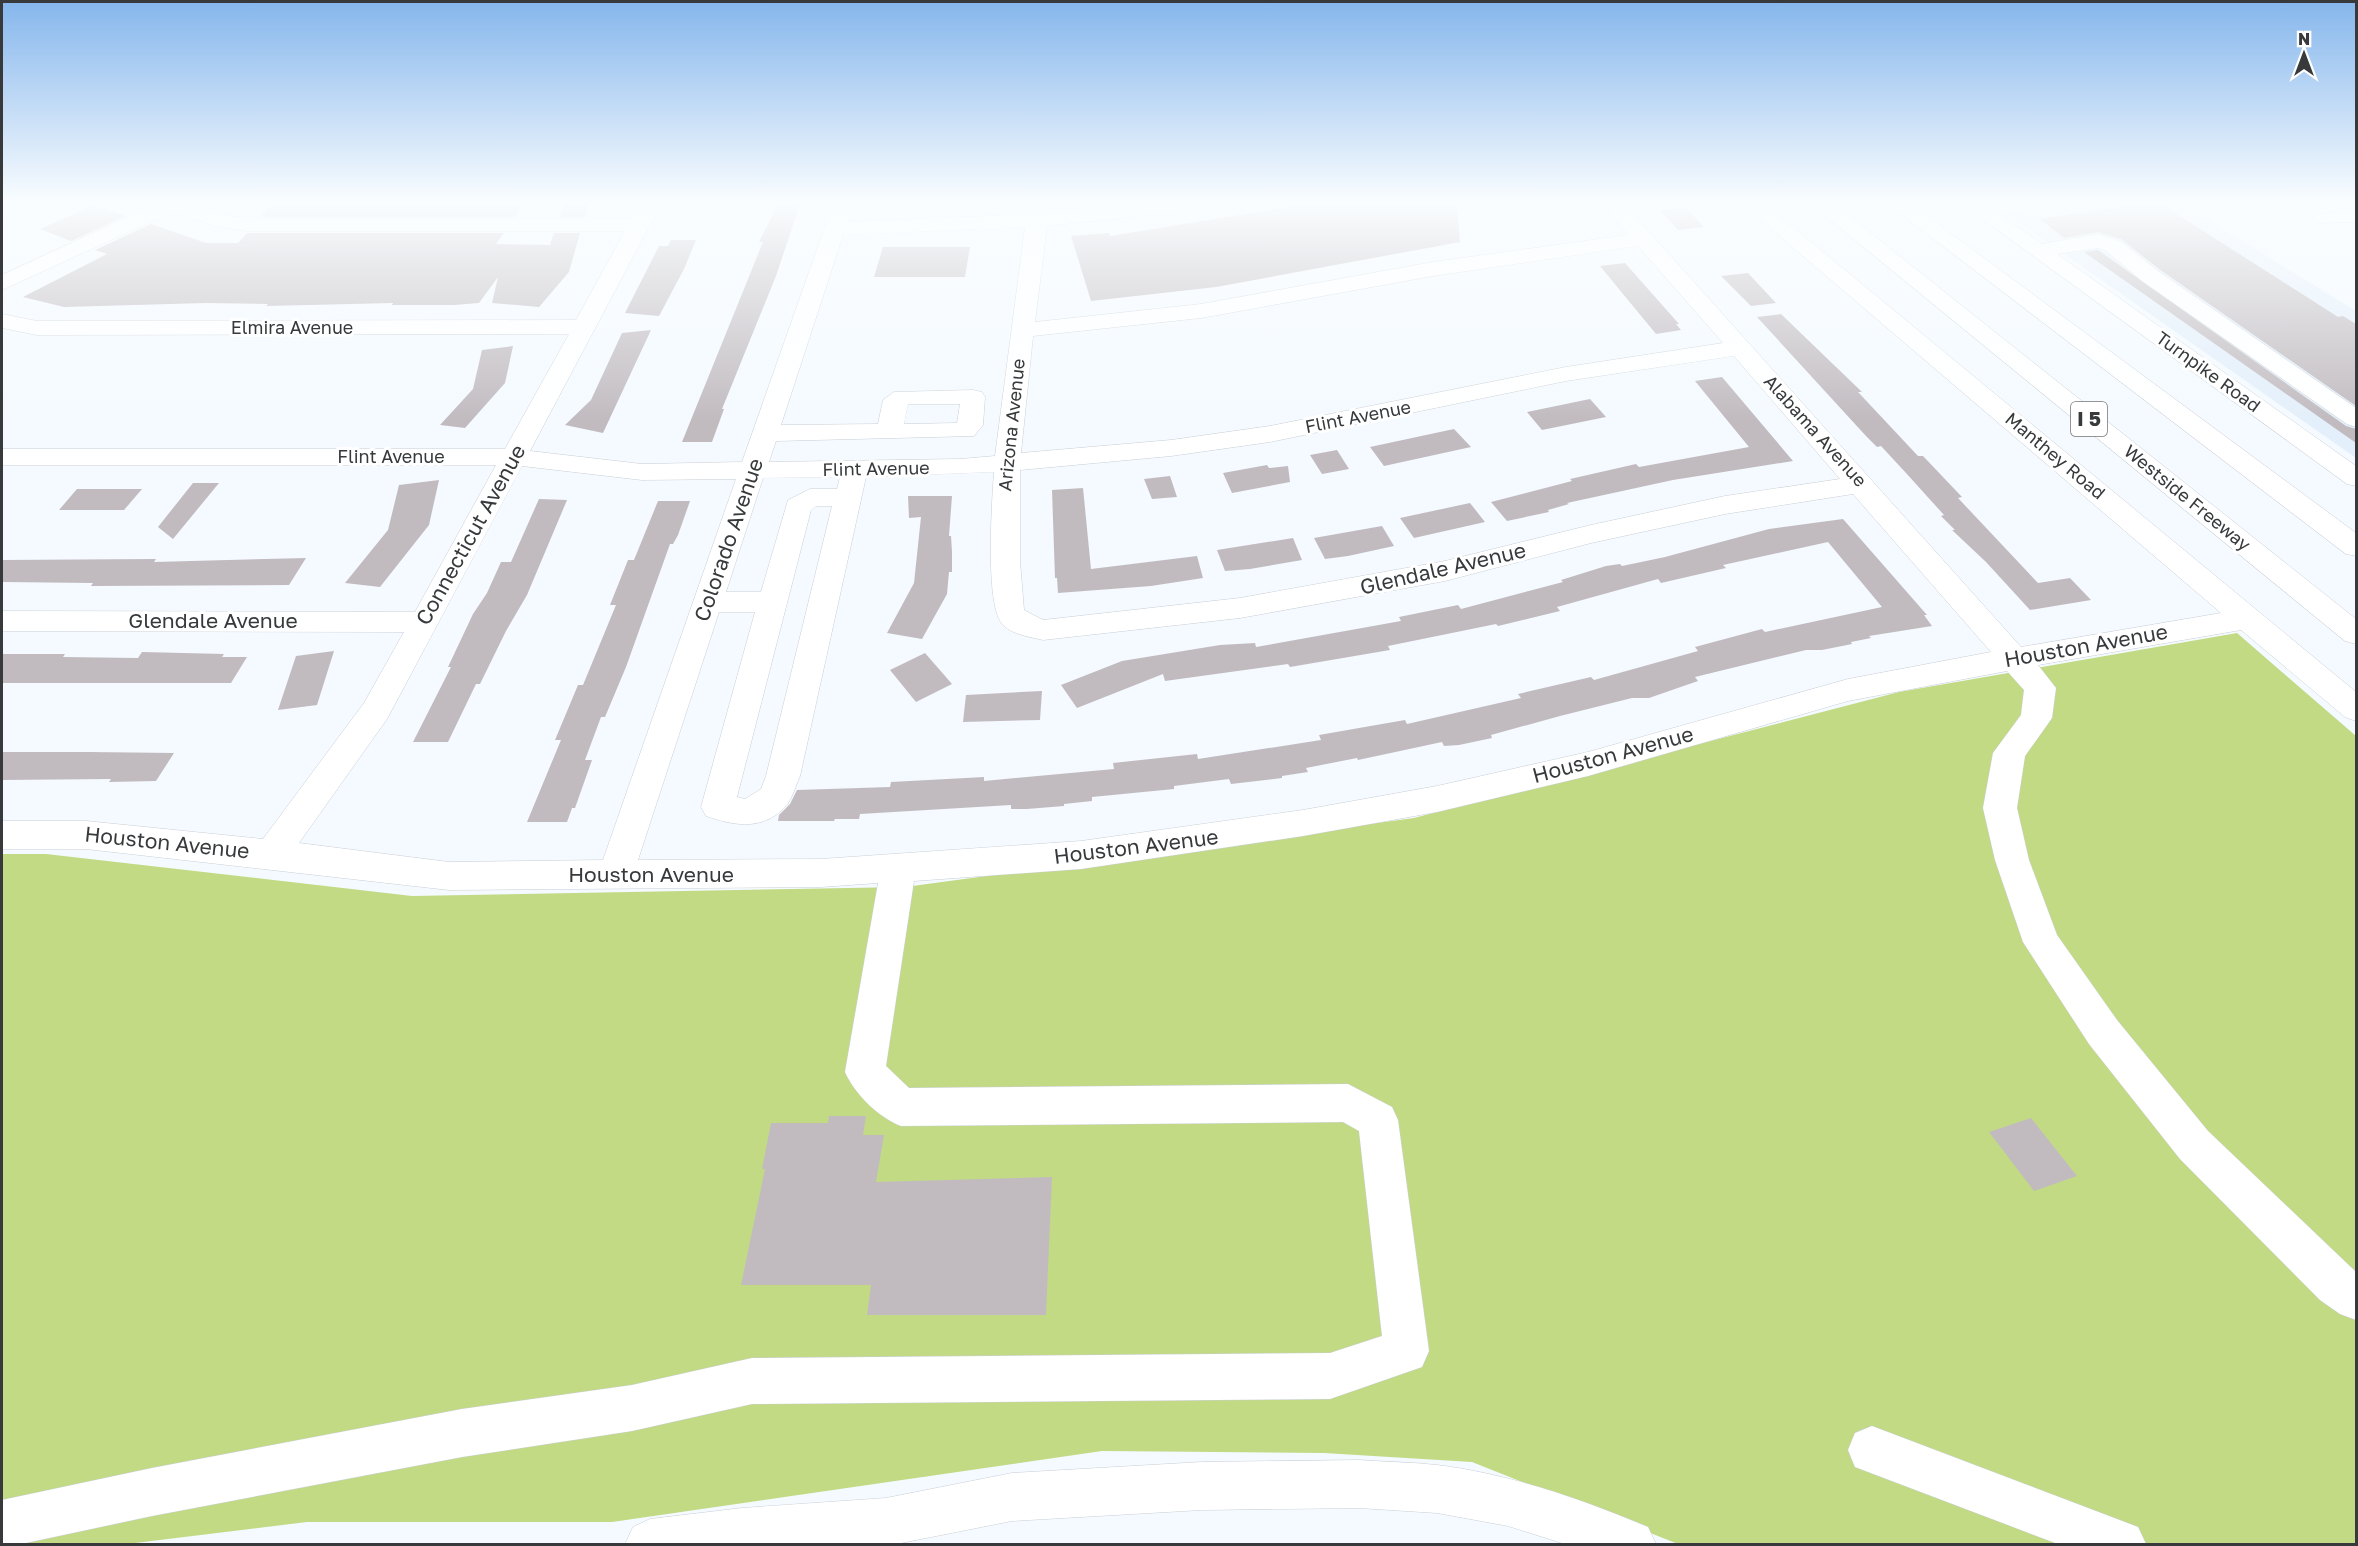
<svg xmlns="http://www.w3.org/2000/svg" width="2358" height="1546" font-family="'Golos Text',sans-serif">
	<style>
		.built { fill: #e3effa }
		.green { fill: #c2da84 }
		.building { fill: #c1bbc0 }
		.lines { fill: none; stroke-linecap: round; stroke-linejoin: round }
		.minor-casing { stroke: #c9cfd4; stroke-width: 1 }
		.highway-casing { stroke: #c9cfd4; stroke-width: 1 }
		.minor { fill: #fff; fill-rule: evenodd }
		.highway { fill: #fff; fill-rule: evenodd }
		.labels { text-anchor: middle; stroke-width: 6; stroke-linejoin: round; paint-order: stroke }
		.far-street-label { font-size: 18px; fill: #37393b; stroke: #fff }
		.shield { fill: #fff; stroke: #737476; stroke-width: 1.5 }
		.shield-label { font-size: 20px; font-weight: bold; fill: #37393b }
		.street-label { font-size: 21px; fill: #37393b; stroke: #fff }
	</style>
	<rect width="100%" height="100%" fill="#f4faff"/>
	<path class="built" d="M1993,204H2278L2200,215L2356,311V458Z"/>
	<path class="green" d="M2237,633L2356,736V1544H1678L1472,1462L1324,1453L1102,1451L612,1522H307L127,1544H2V854H46L412,896L905,887L1414,818L1899,692Z"/>
	<g class="building">
		<path d="M272,204H523L515,217H261Z"/>
		<path d="M564,204H588L585,217H560Z"/>
		<path d="M778,204H800L776,276L722,409H724L712,442H682L763,242H759Z"/>
		<path d="M1307,204H1457L1460,242L1216,287L1091,301L1071,236L1109,233L1110,236Z"/>
		<path d="M2141,204H2161L2338,317L2343,316L2356,324V406L2159,269L2121,239L2098,232L2064,238L2040,219Z"/>
		<path d="M94,205L126,216L71,241L40,229Z"/>
		<path d="M1685,207L1704,227L1678,230L1660,210Z"/>
		<path d="M151,224L206,243H238L247,233H504L496,244L550,245L554,233H580L569,272L539,307L492,303L498,277L479,303L454,305H392L393,303L266,306L268,304L205,303L64,307L23,297L107,254L95,250Z"/>
		<path d="M671,240H696L684,269L659,316L625,313L659,246H668Z"/>
		<path d="M883,247H970L965,277H874Z"/>
		<path d="M2098,250L2346,426L2356,429V443L2084,252Z"/>
		<path d="M1625,263L1679,324H1676L1681,330L1656,334L1600,266Z"/>
		<path d="M1748,273L1776,303L1751,306L1721,276Z"/>
		<path d="M1781,314L1862,392H1858L1918,456H1923L1962,497L1958,498L2038,583L2070,578L2091,600L2030,610L1986,562L1952,530H1955L1941,516L1944,515L1906,473L1881,446L1877,447L1866,436L1757,317Z"/>
		<path d="M651,330L603,433L565,425L591,400L622,333Z"/>
		<path d="M513,346L505,383L465,428L440,425L473,389L482,350Z"/>
		<path d="M1722,377L1793,461L1673,480L1567,503L1569,504L1548,510L1549,512L1507,521L1491,502L1572,481L1570,479L1636,464L1639,467L1749,447L1695,381Z"/>
		<path d="M1590,399L1606,417L1542,430L1527,412Z"/>
		<path d="M1454,429L1471,447L1384,466L1370,447Z"/>
		<path d="M1337,450L1349,469L1322,474L1310,455Z"/>
		<path d="M1267,465L1269,468L1288,466L1290,482L1232,493L1223,473Z"/>
		<path d="M1170,476L1177,497L1152,499L1144,479Z"/>
		<path d="M439,480L429,525L380,587L345,583L388,530L399,485Z"/>
		<path d="M193,483H219L173,539L158,527Z"/>
		<path d="M1083,488L1091,569L1197,556L1203,578L1151,586L1058,593L1057,578H1055L1052,490Z"/>
		<path d="M77,489H142L124,510H59Z"/>
		<path d="M908,496H952L949,536H951L952,552V572H949L947,594L922,639L887,633L914,583L921,517L909,518Z"/>
		<path d="M539,499L567,500L527,595L506,631L480,684H476L448,742H413L451,667H448L473,614L487,593L501,562H511Z"/>
		<path d="M658,501H690L678,535L673,544H670L626,667L605,717H601L585,760H592L575,808H572L567,822H527L561,740H555L578,685H583L616,605H610L628,560H634Z"/>
		<path d="M1470,503L1485,522L1414,538L1400,518Z"/>
		<path d="M1843,519L1927,615H1924L1932,626L1869,636L1871,638L1851,642L1852,644L1822,650H1806L1695,677L1698,681L1649,698H1632L1560,716L1491,735L1492,738L1459,745L1444,746L1442,742L1358,760L1357,758L1306,768L1308,772L1282,776V778L1231,784L1229,779L1174,786V789L1092,797V801L1064,804V806L1027,809H1011V805L860,814L859,819H835L834,821H778L779,815L790,804L797,790L890,787L891,782L984,777V781L1114,769L1113,763L1197,754L1198,759L1321,740L1319,735L1405,720L1407,724L1521,698L1518,694L1591,677L1594,680L1698,651L1695,647L1762,629L1765,632L1882,607L1828,542L1723,565L1726,568L1661,583L1658,579L1557,607L1560,611L1498,626L1496,624L1388,646L1390,650L1290,667L1288,664L1165,681L1163,674L1077,708L1061,685L1122,661L1220,645L1255,643L1256,647L1401,621L1399,617L1458,605L1461,609L1563,582L1561,580L1606,566L1620,564L1622,566L1665,557L1769,529Z"/>
		<path d="M1382,526L1394,546L1348,556L1325,559L1314,538Z"/>
		<path d="M1293,538L1302,560L1250,569L1225,571L1217,550Z"/>
		<path d="M306,558L289,585L91,586L93,583L2,582V560L156,559L154,562Z"/>
		<path d="M334,651L317,705L278,710L296,656Z"/>
		<path d="M142,652L224,654L222,657H247L231,683H2V654H65L63,657L138,658Z"/>
		<path d="M925,653L952,684L916,702L890,670Z"/>
		<path d="M1042,691L1040,720L963,722L966,695Z"/>
		<path d="M2,752H90L174,753L156,781L109,782L111,779L2,780Z"/>
		<path d="M829,1116H866L863,1135H884L876,1182L1052,1177L1046,1315H867L871,1285H741L765,1169H762L771,1123H828Z"/>
		<path d="M2031,1118L2077,1176L2034,1191L1989,1132Z"/>
	</g>
	<g class="lines">
		<g class="minor-casing">
			<g id="minor">
				<path d="M156,204H194L226,215L247,219H632L641,204H661L530,451L642,464L742,462L833,204H853L847,222L1013,215L1143,204H1200L1197,208L1190,210L1047,226L1035,322L1201,304L1433,262L1628,235L1603,204H1624L2021,647L2221,613L1742,204H1765L2356,692V721L2345,717L2241,630L2038,665L2056,688L2052,718L2025,756L2017,808L2029,860L2057,935L2117,1020L2208,1131L2356,1272V1320L2340,1314L2320,1300L2180,1159L2089,1044L2023,942L1995,860L1983,808L1993,753L2021,715L2024,690L2007,671L1848,701L1588,776L1437,812L1303,836L1081,869L914,881L886,1066L909,1088L1348,1084L1392,1107L1398,1120L1429,1351L1422,1367L1330,1399L752,1404L632,1431L462,1457L152,1516L21,1544H2V1500L152,1468L462,1409L632,1385L752,1358L1330,1353L1382,1336L1359,1131L1343,1122L901,1126C878,1117 855,1094 845,1072L878,883L821,887L449,890L86,849H2V821H86L263,839L364,703L404,632L2,631V611L415,612L496,465H2V449H505L569,334L37,335L2,328V314L37,321L576,320L625,231H247L214,226L174,211L2,290V275ZM1025,227L995,456L960,459L769,462L776,441L974,436L983,425L985,397L982,392L973,390L894,392L883,400L878,424L781,425L843,235ZM1638,246L1723,343L1566,367L1270,426L1171,440L1021,453L1033,336L1201,318L1433,276ZM1734,356L1840,479L1725,496L1591,525L1445,561L1240,598L1043,620L1024,610L1020,561V470L1171,456L1270,442L1566,381ZM908,404H960L957,423L904,424ZM522,466L642,480L736,479L603,860L449,862L299,843L387,719ZM994,472C992,501 984,609 1004,626C1014,635 1031,637 1043,640L1240,618L1445,581L1591,543L1725,514L1853,494L1991,652L1848,679L1588,752L1437,786L1303,810L1081,841L821,859L638,860L719,612H755L701,807L706,816C735,826 763,831 786,806C792,799 796,785 800,776L866,477ZM840,477L837,489H810L788,500L761,592H726L763,478ZM816,506H832L766,776L761,789L745,799L737,797L811,510Z"/>
				<path d="M1962,204H2031L2028,208L1999,214L2042,244L2098,234L2120,241L2158,271L2356,408V427L2347,424L2142,281L2105,250L2098,248L2057,254L2356,466V486L2347,484Z"/>
				<path d="M2356,210V222L2316,223L2312,219L2316,215Z"/>
				<path d="M1872,1426L2138,1527L2146,1544H2058L1855,1467L1848,1450L1855,1433Z"/>
				<path d="M1359,1460C1385,1462 1411,1462 1437,1465C1510,1474 1581,1499 1648,1527L1656,1544H1565L1508,1526L1437,1513L1359,1508L1202,1510L1012,1521L896,1544H625L633,1527L650,1519L742,1508L886,1498L1012,1473L1202,1462Z"/>
			</g>
		</g>
		<g class="highway-casing">
			<g id="highway">
				<path d="M1811,204H1834L2356,619V644L2345,641Z"/>
				<path d="M1888,204H1911L2356,533V556L2346,554Z"/>
			</g>
		</g>
		<use href="#minor" class="minor"/>
		<use href="#highway" class="highway"/>
	</g>
	<linearGradient id="sky" x2="0" y2="1"><stop stop-color="#85b6ec"/><stop offset="0.48" stop-color="#fafdff"/><stop offset="1" stop-color="#fafdff" stop-opacity="0"/></linearGradient>
	<rect width="2358" height="421" fill="url(#sky)"/>
	<g class="labels">
		<g class="far-street-label">
			<text x="292" y="334">Elmira Avenue</text>
			<text transform="translate(2208 372) rotate(36)" y="6">Turnpike Road</text>
			<text transform="translate(1358 417) rotate(-11)" y="6">Flint Avenue</text>
			<text transform="translate(1012 425) rotate(-84)" y="6">Arizona Avenue</text>
			<text transform="translate(1815 431) rotate(48)" y="6">Alabama Avenue</text>
			<text transform="translate(2055 456) rotate(40)" y="6">Manthey Road</text>
			<text x="391" y="463">Flint Avenue</text>
			<text transform="translate(876 469) rotate(-1)" y="6">Flint Avenue</text>
			<text transform="translate(2187 498) rotate(39)" y="6">Westside Freeway</text>
		</g>
		<rect class="shield" x="2071" y="402" width="36" height="34" rx="4.5"/>
		<g class="shield-label">
			<text x="2089" y="426">I 5</text>
		</g>
		<g class="street-label">
			<text transform="translate(471 535) rotate(-61)" y="7">Connecticut Avenue</text>
			<text transform="translate(729 540) rotate(-71)" y="7">Colorado Avenue</text>
			<text transform="translate(1443 569) rotate(-13)" y="7">Glendale Avenue</text>
			<text x="213" y="628">Glendale Avenue</text>
			<text transform="translate(2086 646) rotate(-10)" y="7">Houston Avenue</text>
			<text transform="translate(1613 755) rotate(-15)" y="7">Houston Avenue</text>
			<text transform="translate(167 843) rotate(6)" y="7">Houston Avenue</text>
			<text transform="translate(1136 847) rotate(-7)" y="7">Houston Avenue</text>
			<text x="651" y="882">Houston Avenue</text>
		</g>
	</g>
	<rect width="2358" height="1546" fill="none" stroke="#37393b" stroke-width="6"/>
	<g transform="translate(2304 54)" stroke="#ffffff" stroke-width="4.5" paint-order="stroke">
	<path d="M0-4.5L10 22L0 15L-10 22Z" fill="#37393b"/>
	<text y="-9" font-size="16" font-weight="bold" text-anchor="middle" fill="#37393b">N</text>
	</g>
</svg>
